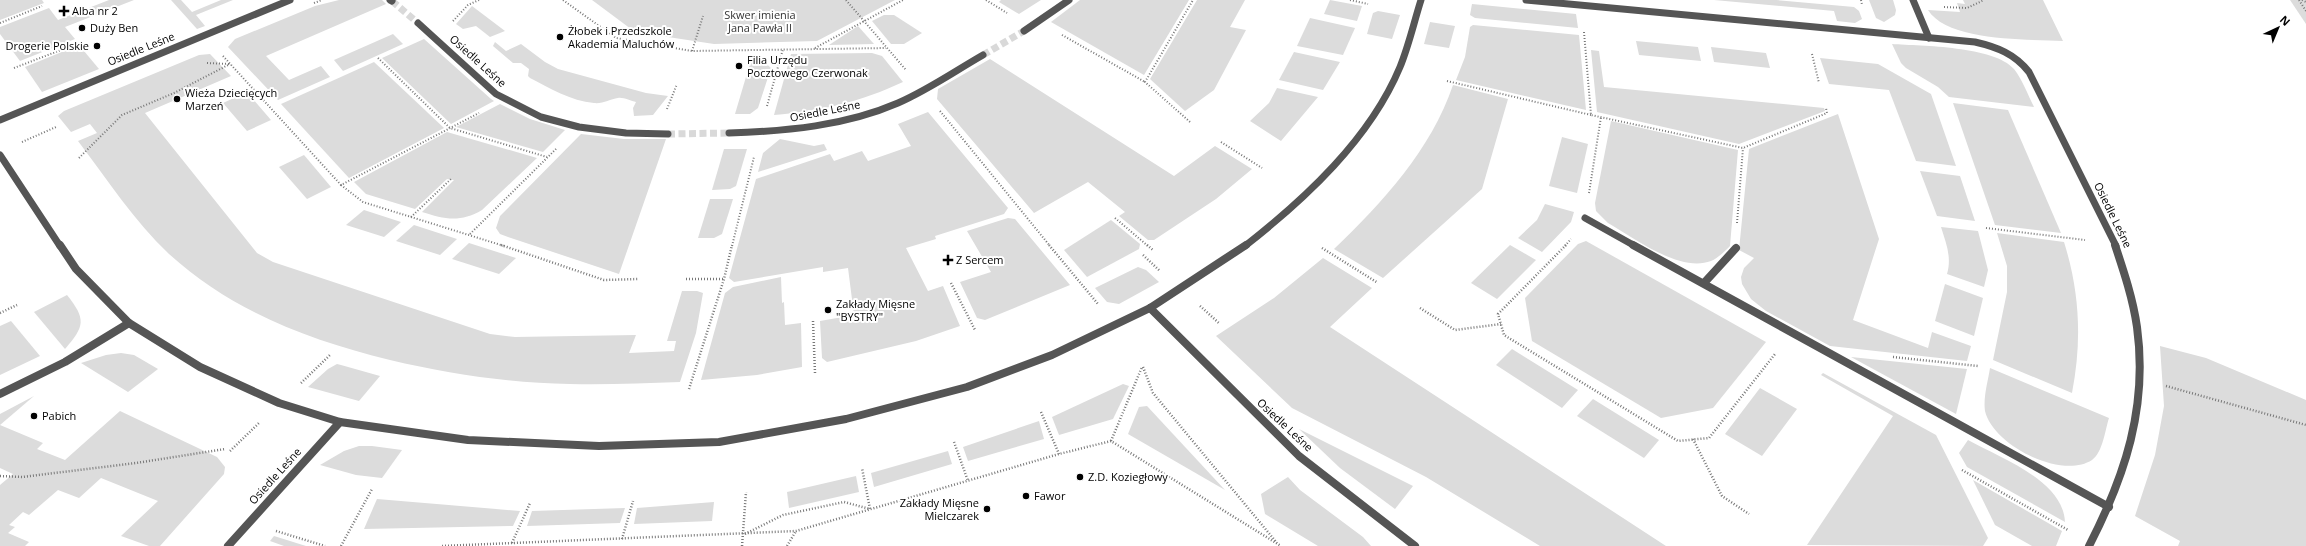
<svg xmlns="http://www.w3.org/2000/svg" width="2306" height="546" font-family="'Open Sans',sans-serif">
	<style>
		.green { fill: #dcdcdc }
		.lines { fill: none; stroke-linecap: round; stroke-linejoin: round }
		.street-tunnel { stroke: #d9d9d9; stroke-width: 7; stroke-dasharray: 7 3.5; stroke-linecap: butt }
		.path-far1 { stroke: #777; stroke-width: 2; stroke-dasharray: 1 2; stroke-linecap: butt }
		.path { stroke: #777; stroke-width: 2.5; stroke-dasharray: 1 2; stroke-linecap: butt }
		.lane-far1 { stroke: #555; stroke-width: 7 }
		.lane { stroke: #555; stroke-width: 8 }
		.street-far1 { stroke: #555; stroke-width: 7 }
		.street { stroke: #555; stroke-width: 8 }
		.poi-dot { fill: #000; stroke: #fff; stroke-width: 1.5 }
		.labels { text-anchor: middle; stroke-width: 4; stroke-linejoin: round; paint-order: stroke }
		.poi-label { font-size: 11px; fill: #000; stroke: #fff; text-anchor: start }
		.park-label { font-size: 11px; fill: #333; stroke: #fff }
		.street-label { font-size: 11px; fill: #000; stroke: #fff }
	</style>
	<rect width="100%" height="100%" fill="#fff"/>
	<g class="green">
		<path d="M0,0H42L44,3L0,20Z"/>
		<path d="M109,0H134L65,27L75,39L20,61L0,34V27L49,8L58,20Z"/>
		<path d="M171,0H181L192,12L221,0H233L196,15L205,26L197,29Z"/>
		<path d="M339,0H382L386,4L266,56L289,80L321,66L330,77L278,100L228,47L235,39L315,6Z"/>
		<path d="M592,0H895L817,41L714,44L635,32Z"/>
		<path d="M1001,0H1041L1019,14L999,2Z"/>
		<path d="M1080,0H1189L1144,75L1051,22Z"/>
		<path d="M1197,0H1245L1230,27L1246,30L1214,90L1185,111L1150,79Z"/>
		<path d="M1330,0L1362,6L1357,21L1324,14Z"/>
		<path d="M1714,0H1776L1854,7L1859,11L1862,19L1855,23L1837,21L1834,11Z"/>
		<path d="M1869,0H1893L1896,10L1895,15L1884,22L1876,18Z"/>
		<path d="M1963,0H2043L2063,41C2028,39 1948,42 1928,10L1960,12L1957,3L1965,4Z"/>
		<path d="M2290,0H2306V24Z"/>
		<path d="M1472,4L1576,14L1578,28L1475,18L1470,15Z"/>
		<path d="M472,6L505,31L490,37L476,26L463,29L456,24Z"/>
		<path d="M1378,11L1400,15L1392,39L1367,34L1373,13Z"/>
		<path d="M884,15H894L922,33L904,44H891L872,21Z"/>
		<path d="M1310,18L1355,28L1343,55L1297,46Z"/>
		<path d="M1430,22L1455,26L1449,48L1424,44Z"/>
		<path d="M1473,25L1579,35L1586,110L1456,80L1465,57L1470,27Z"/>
		<path d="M858,26L874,44L829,45Z"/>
		<path d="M393,34L403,44L343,71L334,60Z"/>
		<path d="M424,39L491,99L494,101L451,124L382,58Z"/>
		<path d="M1636,41L1698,47L1701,61L1639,55Z"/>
		<path d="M495,42L506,51L521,44L545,62L558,69L646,93L668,96L653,115L634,116L633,108L636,102C631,101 623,97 618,98C610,99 603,104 594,103C571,101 549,88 530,78L528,76L529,69L521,63H513L493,46Z"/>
		<path d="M1892,44C1922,46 1994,46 2014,69C2022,79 2028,95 2034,107L1949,97L1938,87L1906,68L1901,63Z"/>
		<path d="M79,45L99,69L42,92L25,67Z"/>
		<path d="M1711,47L1766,53L1770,68L1714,62Z"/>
		<path d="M1591,50L1599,51L1604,87L1824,108L1825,111L1739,144L1597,112Z"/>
		<path d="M1294,52L1340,62L1323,90L1279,80Z"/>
		<path d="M872,53L882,56L903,82C860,102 821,111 774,115L791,54Z"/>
		<path d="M210,54L231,76L145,113L257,253L273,262L490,334L515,337L636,335L629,353L674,351L676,341H667L682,291H697L703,293L696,333L680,382C644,383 607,385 570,384C509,383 449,374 390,360C308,340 232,311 169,254C134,221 107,179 78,141L97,133L90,124L71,132L58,116L64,111L199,55Z"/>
		<path d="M1820,58L1878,64L1931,94L1956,166L1916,161L1889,90L1829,84Z"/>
		<path d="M990,59L1174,176L1215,146L1252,169L1216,199L1154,240H1148L1119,216L1125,212L1088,182L1034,213L937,99L938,89Z"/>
		<path d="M751,60H762L771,68L758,108L750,114H735Z"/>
		<path d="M374,62L444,128L349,178L281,104Z"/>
		<path d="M1453,85L1508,99L1482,189L1383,278L1334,249C1383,202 1431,150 1453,85Z"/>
		<path d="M1277,88L1318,97L1281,141L1250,121L1269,103Z"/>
		<path d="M247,92L271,120L247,131L223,103Z"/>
		<path d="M1953,103L2008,110L2061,233L1995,225Z"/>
		<path d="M500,104L530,119L565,130L543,152L456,127Z"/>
		<path d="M928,112L1008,208L1004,214L935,236L936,239L906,248L928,291L943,286L960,326L916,341L827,362L822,358L820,321L854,315L848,268L823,272V267L734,282L729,278L756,179L830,154L834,161L862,151L868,161L911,146L898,124Z"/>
		<path d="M1838,114L1879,239L1853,320L1928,348L1932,332L1971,346L1967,361L1830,346L1766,311L1751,299L1742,284L1741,277L1744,268L1754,258L1739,250L1749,149Z"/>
		<path d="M1611,121L1738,150L1730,246C1724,252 1718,258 1711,261C1680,273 1634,238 1608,223L1596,211L1595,203Z"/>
		<path d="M447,132L537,158L482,210C460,223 444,219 422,212L454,180L447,179L415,209L366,194L354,182Z"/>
		<path d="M581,134L624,139H666L619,274L508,237L500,234L496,228L500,216Z"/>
		<path d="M1562,137L1588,144L1577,193L1549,186Z"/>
		<path d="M780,139L814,146L824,144L827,150L758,172L763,153Z"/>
		<path d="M724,149H747L736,186L730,189L712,190Z"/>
		<path d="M304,155L331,187L307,199L279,167Z"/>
		<path d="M1920,171L1960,176L1975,221L1937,216Z"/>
		<path d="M710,199H733L722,234L714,238H698Z"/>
		<path d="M1545,204L1574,212L1571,222L1542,252L1518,238L1537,220Z"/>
		<path d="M364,210L401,222L384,237L346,225Z"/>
		<path d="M1008,218L1015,219L1070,285L985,320L977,318L960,282L991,272L967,231Z"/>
		<path d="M1111,220L1140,244L1139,249L1087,277L1064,250Z"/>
		<path d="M414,225L457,239L440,255L396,241Z"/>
		<path d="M1941,227L1978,231L1988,270L1984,287L1947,274C1952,257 1946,243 1941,227Z"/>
		<path d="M1997,233L2064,242C2080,293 2082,341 2072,393L1993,360L2007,292V266Z"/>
		<path d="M1586,241L1766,342L1713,408L1661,418L1532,341L1525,298L1578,244Z"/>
		<path d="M469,243L516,258L499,274L452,259Z"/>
		<path d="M1510,245L1536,260L1497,299L1471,283Z"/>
		<path d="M1323,258L1372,288L1330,327L1666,546H1540L1426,477L1292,408L1216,336L1274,298Z"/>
		<path d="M1138,267L1146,270L1159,282L1119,304L1107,302L1095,288Z"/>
		<path d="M781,277L782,303L784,302L785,325L801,323L802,367L757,375L701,380L725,293L733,287Z"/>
		<path d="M1945,284L1983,298L1974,336L1935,321Z"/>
		<path d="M67,295C86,319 85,326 65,349L34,312Z"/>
		<path d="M11,321L40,356L0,375V326Z"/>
		<path d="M2160,346L2206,358L2306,400V546H2178L2180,541L2135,516L2155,455L2164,406Z"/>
		<path d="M1512,349L1578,390L1562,408L1496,365Z"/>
		<path d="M121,353L134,355L158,369L128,392L81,363L106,355Z"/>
		<path d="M1851,357L1967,369L1956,414Z"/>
		<path d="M337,364L341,365L380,376L359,401L308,387L328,369Z"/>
		<path d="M1990,368L2109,418C2105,430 2103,452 2092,460C2061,480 1993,445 1985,411C1983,398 1988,381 1990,368Z"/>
		<path d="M1823,373L1936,435L1988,538L1983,546L1807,545L1893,416L1821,375Z"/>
		<path d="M1123,384L1129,386L1113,419L1059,435L1052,417Z"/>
		<path d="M1760,388L1797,409L1762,456L1725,434Z"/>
		<path d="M34,396L0,425V414Z"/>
		<path d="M1593,399L1659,440L1644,458L1577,416Z"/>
		<path d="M1147,406L1225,490L1128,434L1139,407Z"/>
		<path d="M120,411L217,457L225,467L224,474L160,546H149L121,536L158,501L101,478L79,498L58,490L29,515L23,512L9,525L15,527L8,533L29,542L25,546H0V485L13,474L0,468V425L43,443L37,449L65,460Z"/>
		<path d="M1039,421L1044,439L968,461L963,447Z"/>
		<path d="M1299,429L1413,486L1395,509L1340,468Z"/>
		<path d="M1968,440C2000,458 2063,480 2065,522L1967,467L1959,453Z"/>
		<path d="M359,446H372L402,450L382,478L356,475L320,465L344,451Z"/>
		<path d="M948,451L952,464L874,487L871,473Z"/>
		<path d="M856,476L859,492L789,508L787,492Z"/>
		<path d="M1288,477L1300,490L1363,537L1371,546H1318L1265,514L1261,494Z"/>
		<path d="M1973,480L2062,531L2056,546H2032L1995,525Z"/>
		<path d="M377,499L520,511L513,526L364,529Z"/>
		<path d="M714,502L712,521L634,524L637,508Z"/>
		<path d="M625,508L620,523L527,526L532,511Z"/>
		<path d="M274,536L306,546H284L270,541Z"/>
	</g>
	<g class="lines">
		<g class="street-tunnel">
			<path d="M392,1L418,23"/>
			<path d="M983,55L1024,31"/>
			<path d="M668,134L729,133"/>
		</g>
		<g class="path-far1">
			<path d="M563,0L616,38L692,51L886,48"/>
			<path d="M846,0L906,70"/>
			<path d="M986,0L1007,13"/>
			<path d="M1350,0L1368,4"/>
			<path d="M1861,0L1862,5"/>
			<path d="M2299,0L2306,11"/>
			<path d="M2302,0L2306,2"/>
			<path d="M314,3L322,0"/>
			<path d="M1944,7L1967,8L1984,0"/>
			<path d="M453,21L468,5L479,0"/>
			<path d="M0,23L42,6"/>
			<path d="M1584,32L1591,115L1743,148L1827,113L1826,108"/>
			<path d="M1062,35L1145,82"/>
			<path d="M815,48L903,0"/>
			<path d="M692,51L703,16"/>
			<path d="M1812,54L1819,83"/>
			<path d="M223,56L341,185L479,113"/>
			<path d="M378,58L450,128L547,157"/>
			<path d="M207,63L230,64"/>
			<path d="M14,68L74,45"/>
			<path d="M1447,81L1591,115"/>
			<path d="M767,106L783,49"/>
			<path d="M667,109L677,84"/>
			<path d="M940,111L1050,246"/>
			<path d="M1190,122L1145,82L1193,0"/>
			<path d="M22,142L56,127"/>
			<path d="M1221,142L1262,168"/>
			<path d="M79,158L122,115L174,93L230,64"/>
			<path d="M341,185L363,202L504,246"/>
			<path d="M1589,193L1601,117"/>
			<path d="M411,217L451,179"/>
			<path d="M1115,218L1148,246"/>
			<path d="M1737,223L1743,148"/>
			<path d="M1986,228L2085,240"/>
			<path d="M470,234L557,148"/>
			<path d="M732,246L754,157"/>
			<path d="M1565,246L1571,239"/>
		</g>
		<g class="path">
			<path d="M501,245L604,280L638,279"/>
			<path d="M1049,245L1098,304"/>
			<path d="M1147,245L1153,250"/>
			<path d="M1566,245L1498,314L1504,335L1678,441L1709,438L1775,354"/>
			<path d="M1322,248L1378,283"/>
			<path d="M1143,255L1160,271"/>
			<path d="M686,279H724"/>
			<path d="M951,283L975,330"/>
			<path d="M1200,306L1220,324"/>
			<path d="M1420,308L1455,330L1501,324"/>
			<path d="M0,313L17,305"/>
			<path d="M813,321L815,373"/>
			<path d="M1893,357L1978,366"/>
			<path d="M1143,367L1153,393L1277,543"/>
			<path d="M301,383L331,354"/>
			<path d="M2166,386L2306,425"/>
			<path d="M689,389L724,279L732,245"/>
			<path d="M1041,412L1059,454"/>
			<path d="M1693,439L1722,496L1749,514"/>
			<path d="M1111,441L1142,367"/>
			<path d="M954,442L968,481"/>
			<path d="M230,451L260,422"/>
			<path d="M1962,470L2068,530"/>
			<path d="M0,476L22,477L136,463L225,449"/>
			<path d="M276,531L325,546"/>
			<path d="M745,534L783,515L844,502L870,509L862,468"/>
			<path d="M622,539L633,501"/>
			<path d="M512,543L530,503"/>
			<path d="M341,546L372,489"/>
			<path d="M442,546L796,531L1059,454L1111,441L1281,546"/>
			<path d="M742,546L746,492"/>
			<path d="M787,546L796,531"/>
		</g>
		<path class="lane-far1" d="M1585,218L1635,246"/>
		<g class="lane">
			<path d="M1633,245L2109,507"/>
			<path d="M1704,283L1736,248"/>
		</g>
		<g class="street-far1">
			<path d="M390,0L392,1"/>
			<path d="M1526,0L1975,42C1997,47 2015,54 2029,72L2116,246"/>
			<path d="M1913,0L1929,38"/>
			<path d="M418,23L496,94L541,117L579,127L626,133L668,134"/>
			<path d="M1024,31L1069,0"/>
			<path d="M0,120L290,0"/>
			<path d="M729,133C787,131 845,126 898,103C928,90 955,71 983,55"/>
			<path d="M0,155L60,246"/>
			<path d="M1245,246C1305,199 1370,139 1400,67C1409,45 1414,22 1421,0"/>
		</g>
		<g class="street">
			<path d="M60,245L76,269L129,323L200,367L279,403L340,422L468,440L599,446L719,442L846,419L967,387L1052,355L1150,308L1246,245"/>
			<path d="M1150,308L1299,456L1415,546"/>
			<path d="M0,394L65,362L129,323"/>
			<path d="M228,546L340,422"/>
			<path d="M2089,546C2125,476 2148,407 2137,327C2133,299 2124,272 2115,245"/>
		</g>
	</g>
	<g class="poi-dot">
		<path d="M62 5h4v4h4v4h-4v4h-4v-4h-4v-4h4z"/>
		<circle cx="82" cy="28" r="4"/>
		<circle cx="560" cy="37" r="4"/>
		<circle cx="97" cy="46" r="4"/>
		<circle cx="739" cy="66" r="4"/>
		<circle cx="177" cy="99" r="4"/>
		<path d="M946 254h4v4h4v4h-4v4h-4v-4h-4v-4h4z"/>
		<circle cx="828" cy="310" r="4"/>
		<circle cx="34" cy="416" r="4"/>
		<circle cx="1080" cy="477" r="4"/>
		<circle cx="1026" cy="496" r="4"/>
		<circle cx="987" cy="509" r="4"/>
	</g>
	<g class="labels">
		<g class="poi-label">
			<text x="72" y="15">Alba nr 2</text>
			<text x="90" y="32">Duży Ben</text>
			<text x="568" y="35">Żłobek i Przedszkole<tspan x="568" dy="13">Akademia Maluchów</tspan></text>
			<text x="89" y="50" text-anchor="end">Drogerie Polskie</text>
			<text x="747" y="64">Filia Urzędu<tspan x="747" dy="13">Pocztowego Czerwonak</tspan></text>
			<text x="185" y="97">Wieża Dziecięcych<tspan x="185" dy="13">Marzeń</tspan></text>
			<text x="956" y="264">Z Sercem</text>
			<text x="836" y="308">Zakłady Mięsne<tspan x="836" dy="13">"BYSTRY"</tspan></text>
			<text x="42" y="420">Pabich</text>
			<text x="1088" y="481">Z.D. Koziegłowy</text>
			<text x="1034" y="500">Fawor</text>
			<text x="979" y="507" text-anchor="end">Zakłady Mięsne<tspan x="979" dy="13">Mielczarek</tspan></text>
		</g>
		<g class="park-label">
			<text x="760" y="19">Skwer imienia<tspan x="760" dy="13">Jana Pawła II</tspan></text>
		</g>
		<g class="street-label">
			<text transform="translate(141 49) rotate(-22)" y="4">Osiedle Leśne</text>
			<text transform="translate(478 61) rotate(42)" y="4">Osiedle Leśne</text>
			<text transform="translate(825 111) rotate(-11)" y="4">Osiedle Leśne</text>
			<text transform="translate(2113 215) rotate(64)" y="4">Osiedle Leśne</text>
			<text transform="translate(1285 425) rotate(43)" y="4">Osiedle Leśne</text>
			<text transform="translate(275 476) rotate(-48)" y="4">Osiedle Leśne</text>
		</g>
	</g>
	<g transform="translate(2278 28) rotate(44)" stroke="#ffffff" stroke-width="3" paint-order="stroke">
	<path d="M0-3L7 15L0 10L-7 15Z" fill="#000000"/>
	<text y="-6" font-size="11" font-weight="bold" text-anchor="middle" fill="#000000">N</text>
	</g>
</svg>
